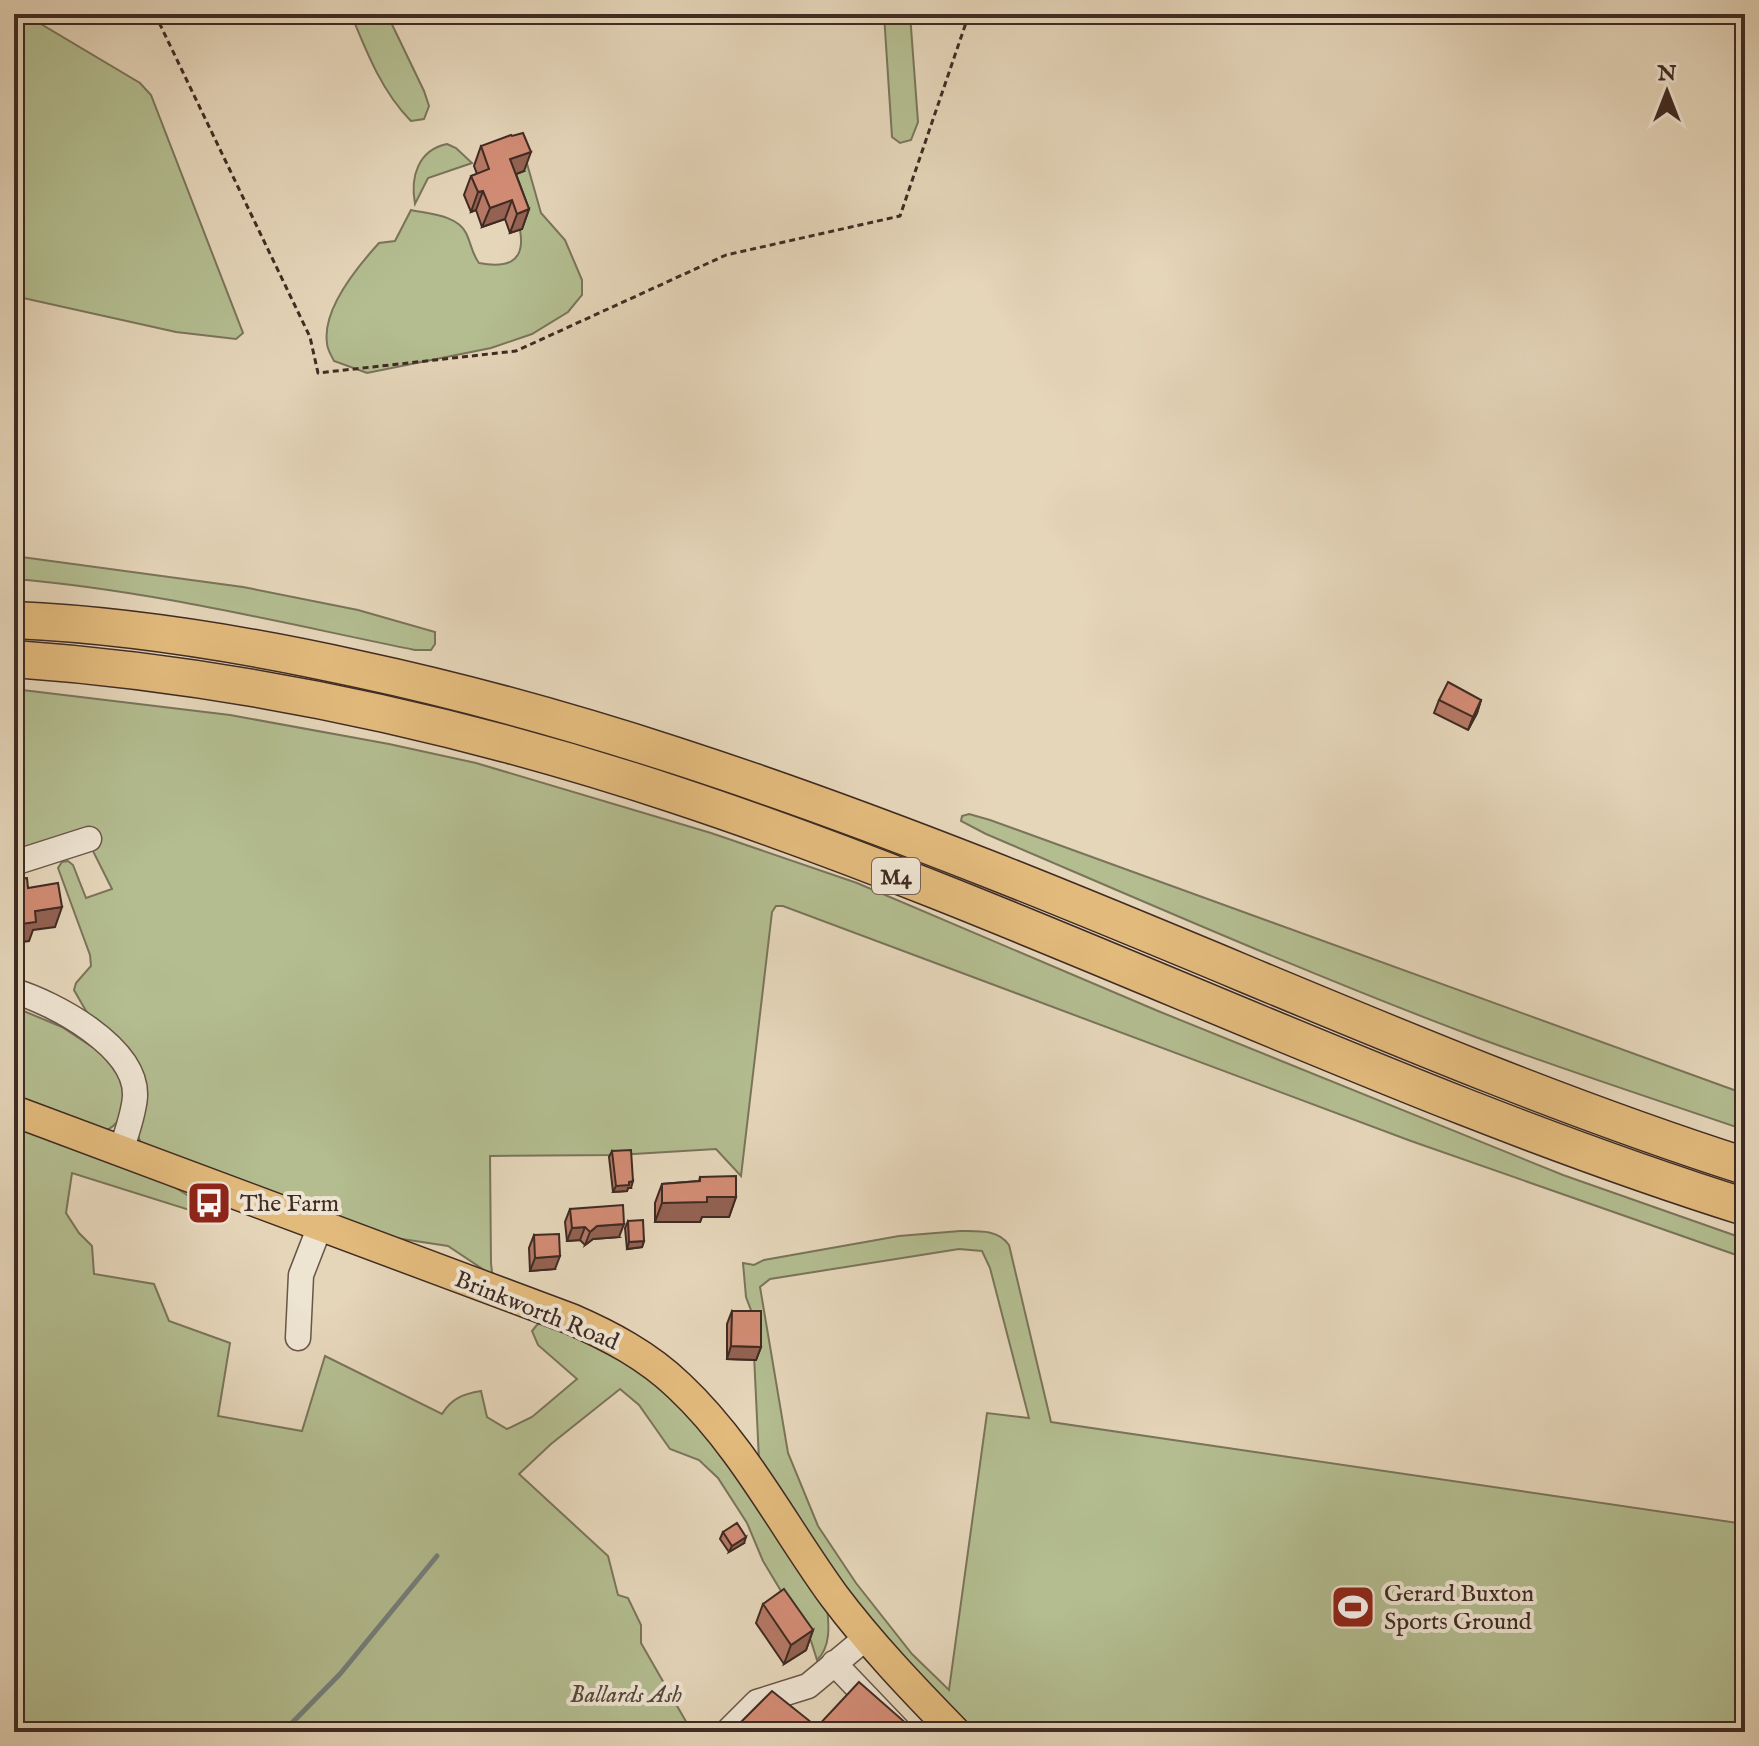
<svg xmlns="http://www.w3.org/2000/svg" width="1759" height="1746" font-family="'IM FELL English',serif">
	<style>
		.green { fill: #b3bd90; stroke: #7a745a; stroke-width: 2; fill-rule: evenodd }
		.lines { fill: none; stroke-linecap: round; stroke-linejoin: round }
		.stream { stroke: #757f7c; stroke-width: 5 }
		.minor-casing { stroke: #695648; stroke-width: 27 }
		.major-casing { stroke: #402b23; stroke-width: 33 }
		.highway-casing { stroke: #402b23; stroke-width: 39 }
		.path { stroke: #402b23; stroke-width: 3; stroke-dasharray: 6 4; stroke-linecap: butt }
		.minor { stroke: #eee4d2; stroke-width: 24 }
		.major { stroke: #e2ba7c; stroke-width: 30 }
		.highway { stroke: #e2ba7c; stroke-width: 36 }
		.wall { fill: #b57865; stroke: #402b23; stroke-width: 2 }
		.shaded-wall { fill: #936252; stroke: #402b23; stroke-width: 2 }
		.building { fill: #d28c75; stroke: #402b23; stroke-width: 2 }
		.labels { text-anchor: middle; stroke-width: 8; stroke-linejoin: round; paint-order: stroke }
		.shield { fill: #eee4d2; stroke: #746258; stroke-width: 2 }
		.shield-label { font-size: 22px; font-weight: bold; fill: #402b23 }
		.poi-label { font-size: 24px; fill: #402b23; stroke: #eee4d2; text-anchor: start }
		.street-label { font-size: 24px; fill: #402b23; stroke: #eee4d2 }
		.park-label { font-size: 24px; font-style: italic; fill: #574839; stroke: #eee4d2 }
	</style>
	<rect width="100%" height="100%" fill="#e5d5b9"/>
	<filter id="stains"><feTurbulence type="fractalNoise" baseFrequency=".0025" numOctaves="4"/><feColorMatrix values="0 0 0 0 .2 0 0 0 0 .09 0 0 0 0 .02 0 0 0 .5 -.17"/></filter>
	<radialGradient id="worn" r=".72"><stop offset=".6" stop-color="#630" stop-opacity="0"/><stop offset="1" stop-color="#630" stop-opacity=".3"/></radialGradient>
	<g class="green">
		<path d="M14,14H24L140,83L151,95L243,333L236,339L176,332L14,296Z"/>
		<path d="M351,14H387L424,91L429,106L424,119L411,121C382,92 366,51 351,14Z"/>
		<path d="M884,14H910L918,122L911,140L900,143L892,137Z"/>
		<path d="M447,144L456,148L472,163L428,178L415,204C410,177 418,150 447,144Z"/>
		<path d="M522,146L541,213L565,240L582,280V295L568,312L532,334L491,348L367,373L334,361C331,355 327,349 327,343C322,309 358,266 379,243L395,241L411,210C429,214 457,215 466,233C471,243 472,254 479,263C547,276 515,212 503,179Z"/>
		<path d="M14,556L243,587L358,610L435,632V644L431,650H415C282,623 149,590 14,579Z"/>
		<path d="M14,689L230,715L389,744L476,763L711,833L857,883L1158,1011L1563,1175L1745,1239V1258L1411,1141L783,906H776L772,912L741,1176L716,1149L617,1155L490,1156L491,1263L492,1272L496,1278L448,1246L389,1237L141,1144L136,1130L141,1071L86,1011L74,990L76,983L91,966L90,955L58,868L62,862L68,861L73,865L86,898L112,889L91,847L14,857Z"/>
		<path d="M969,814L990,820L1745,1094V1130C1657,1100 1568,1071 1481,1039C1313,976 1150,904 986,834L961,821L962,816Z"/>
		<path d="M14,1007L62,1027L109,1058L127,1091C123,1108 122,1125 104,1131L14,1100Z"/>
		<path d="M14,1125L162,1179L198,1202L224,1215L218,1219L72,1173L66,1213L79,1233L92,1246L94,1274L154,1284L169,1321L230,1343L218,1416L302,1431L325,1356L442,1414C452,1398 463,1394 481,1391L487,1417L507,1429L532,1417L577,1379L538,1345L532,1331L541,1320L578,1332L645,1371L698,1420L827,1607C829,1625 831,1647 817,1660L811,1641L763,1561L747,1523L718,1478L699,1460L670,1449L639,1405L620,1389L551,1444L519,1474L608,1556L618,1595L628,1598L641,1625V1643L692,1732H14Z"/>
		<path d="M960,1231C977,1231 998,1229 1009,1245L1051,1422L1745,1524V1732H972L944,1704L850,1595L759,1460L752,1313L746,1297L743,1263L754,1265L764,1260L899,1236ZM959,1249L982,1251L990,1268L1029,1418L987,1413L949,1690L912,1654L856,1583L818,1526L788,1453L760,1287L770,1279Z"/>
	</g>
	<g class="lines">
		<path class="stream" d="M283,1732L340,1674L437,1556"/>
		<g class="minor-casing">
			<g id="minor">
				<path d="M14,863L89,839"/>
				<path d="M14,991C54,1003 137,1047 135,1096C134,1114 126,1134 121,1151"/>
				<path d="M298,1338L301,1275L320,1226"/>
				<path d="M834,1663L900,1732"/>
				<path d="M727,1732L757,1702L808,1686L867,1637"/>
			</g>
		</g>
		<g class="major-casing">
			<path id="major" d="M14,1111L571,1319C610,1336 648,1356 679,1386C743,1446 783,1526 834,1596C870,1644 913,1689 955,1732"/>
		</g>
		<g class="highway-casing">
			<g id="highway">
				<path d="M14,620C130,625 245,644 358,669C573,715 782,788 986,868C1239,967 1486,1083 1745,1166"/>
				<path d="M14,659C239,675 462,724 676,795C1039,915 1380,1092 1745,1207"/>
			</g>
		</g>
		<path class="path" d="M155,14L310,337L318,373L516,351L726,255L900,216L969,14"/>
		<use href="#minor" class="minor"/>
		<use href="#major" class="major"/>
		<use href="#highway" class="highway"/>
	</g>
	<g class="wall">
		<path d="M481,146L524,171L516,174L529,209L522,229L510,233L505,219L482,227L476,210L471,212L464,195L471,176L477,174L474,166Z"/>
		<path d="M1439,700H1481L1477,713L1468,730L1434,713Z"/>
		<path d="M612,1151L631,1188H628L627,1191L613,1192L609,1157Z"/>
		<path d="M700,1177L736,1197L729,1217H702L700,1222H655V1203L662,1184L699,1181Z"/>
		<path d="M570,1209L619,1237L593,1239L585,1245L580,1240L567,1241L565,1222Z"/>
		<path d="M628,1221L644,1241L642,1247L627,1249L625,1228Z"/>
		<path d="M534,1235L555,1269L530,1271L529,1248Z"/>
		<path d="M732,1311L761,1347L756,1360L727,1359V1324Z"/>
		<path d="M723,1532L744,1543L729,1552L720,1539Z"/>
		<path d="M763,1604L813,1630L806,1650L784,1664L756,1623Z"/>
	</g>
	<g class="shaded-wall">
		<path d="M531,152L524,171L503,179L510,159Z"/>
		<path d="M483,191L476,210L471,212L478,192Z"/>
		<path d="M512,200L505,219L482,227L490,208Z"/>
		<path d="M529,209L522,229L510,233L517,214Z"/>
		<path d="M1481,700L1477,713L1468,730L1473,717Z"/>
		<path d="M62,907L55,927L33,930L29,941L14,943V925L35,911Z"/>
		<path d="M633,1181L631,1188H628L627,1191L613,1192L616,1186Z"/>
		<path d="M707,1197H736L729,1217H702L700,1222H655L662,1203Z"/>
		<path d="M624,1224L619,1237L593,1239L585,1245L590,1232L597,1226Z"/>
		<path d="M585,1227L580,1240L567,1241L572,1228Z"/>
		<path d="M644,1241L642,1247L627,1249L629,1242Z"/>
		<path d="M560,1256L555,1269L530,1271L535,1258Z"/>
		<path d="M731,1346L761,1347L756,1360L727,1359Z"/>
		<path d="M746,1537L744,1543L729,1552L732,1546Z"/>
		<path d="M813,1630L806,1650L784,1664L791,1645Z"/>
	</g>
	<g class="building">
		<path d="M523,133L531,152L510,159L529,209L517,214L512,200L490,208L483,191L478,192L471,176L489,169L481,146L511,135L512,136Z"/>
		<path d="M1448,682L1481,700L1473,717L1439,700Z"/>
		<path d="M27,878L28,888L58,883L62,907L35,911L36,922L14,925V879Z"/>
		<path d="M631,1150L633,1181L629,1182V1185L616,1186L612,1151Z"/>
		<path d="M736,1176V1197H707V1202L662,1203V1184L700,1181V1177Z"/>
		<path d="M623,1205L624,1224L597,1226L590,1232L585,1227L572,1228L570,1209Z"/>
		<path d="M643,1220L644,1241L629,1242L628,1221Z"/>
		<path d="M559,1234L560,1256L535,1258L534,1235Z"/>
		<path d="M732,1311H761V1347L731,1346Z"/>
		<path d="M737,1523L746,1537L732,1546L723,1532Z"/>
		<path d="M784,1589L813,1630L791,1645L763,1604Z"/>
		<path d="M859,1682L908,1725L902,1732H731L772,1691L817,1727Z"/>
	</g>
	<defs>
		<g id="bus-square" transform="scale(2.3)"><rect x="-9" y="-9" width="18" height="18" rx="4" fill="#8f2418" stroke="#eee4d2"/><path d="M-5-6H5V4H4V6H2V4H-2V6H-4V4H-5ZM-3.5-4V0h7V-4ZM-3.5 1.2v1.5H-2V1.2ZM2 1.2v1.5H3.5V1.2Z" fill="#fff"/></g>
		<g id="stadium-square" transform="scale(2.3)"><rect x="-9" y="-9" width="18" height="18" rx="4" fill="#8f2418" stroke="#eee4d2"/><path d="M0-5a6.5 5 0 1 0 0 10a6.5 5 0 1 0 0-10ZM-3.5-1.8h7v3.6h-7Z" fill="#fff"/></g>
	</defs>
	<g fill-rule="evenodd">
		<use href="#bus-square" x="209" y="1203"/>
		<use href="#stadium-square" x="1353" y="1607"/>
	</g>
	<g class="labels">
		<rect class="shield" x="872" y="858" width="48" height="36" rx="6"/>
		<g class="shield-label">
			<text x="896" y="884">M4</text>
		</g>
		<g class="poi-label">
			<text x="240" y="1211">The Farm</text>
			<text x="1384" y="1601">Gerard Buxton<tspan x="1384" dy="28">Sports Ground</tspan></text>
		</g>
		<g class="street-label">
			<text transform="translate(537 1310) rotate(22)" y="8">Brinkworth Road</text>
		</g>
		<g class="park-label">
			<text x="626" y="1702">Ballards Ash</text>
		</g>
	</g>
	<rect width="1759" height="1746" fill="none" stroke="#e5d5b9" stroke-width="48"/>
	<rect x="16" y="16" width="1727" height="1714" fill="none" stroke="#402b23" stroke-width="4"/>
	<rect x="24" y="24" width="1711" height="1698" fill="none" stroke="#402b23" stroke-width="2"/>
	<g transform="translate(1667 92)" stroke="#eee4d2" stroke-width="6" paint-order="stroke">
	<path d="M0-6L14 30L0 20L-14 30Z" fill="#402b23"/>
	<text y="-12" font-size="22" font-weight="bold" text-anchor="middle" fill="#402b23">N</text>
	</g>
	<rect width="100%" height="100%" filter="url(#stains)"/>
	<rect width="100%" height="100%" fill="url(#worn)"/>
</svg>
